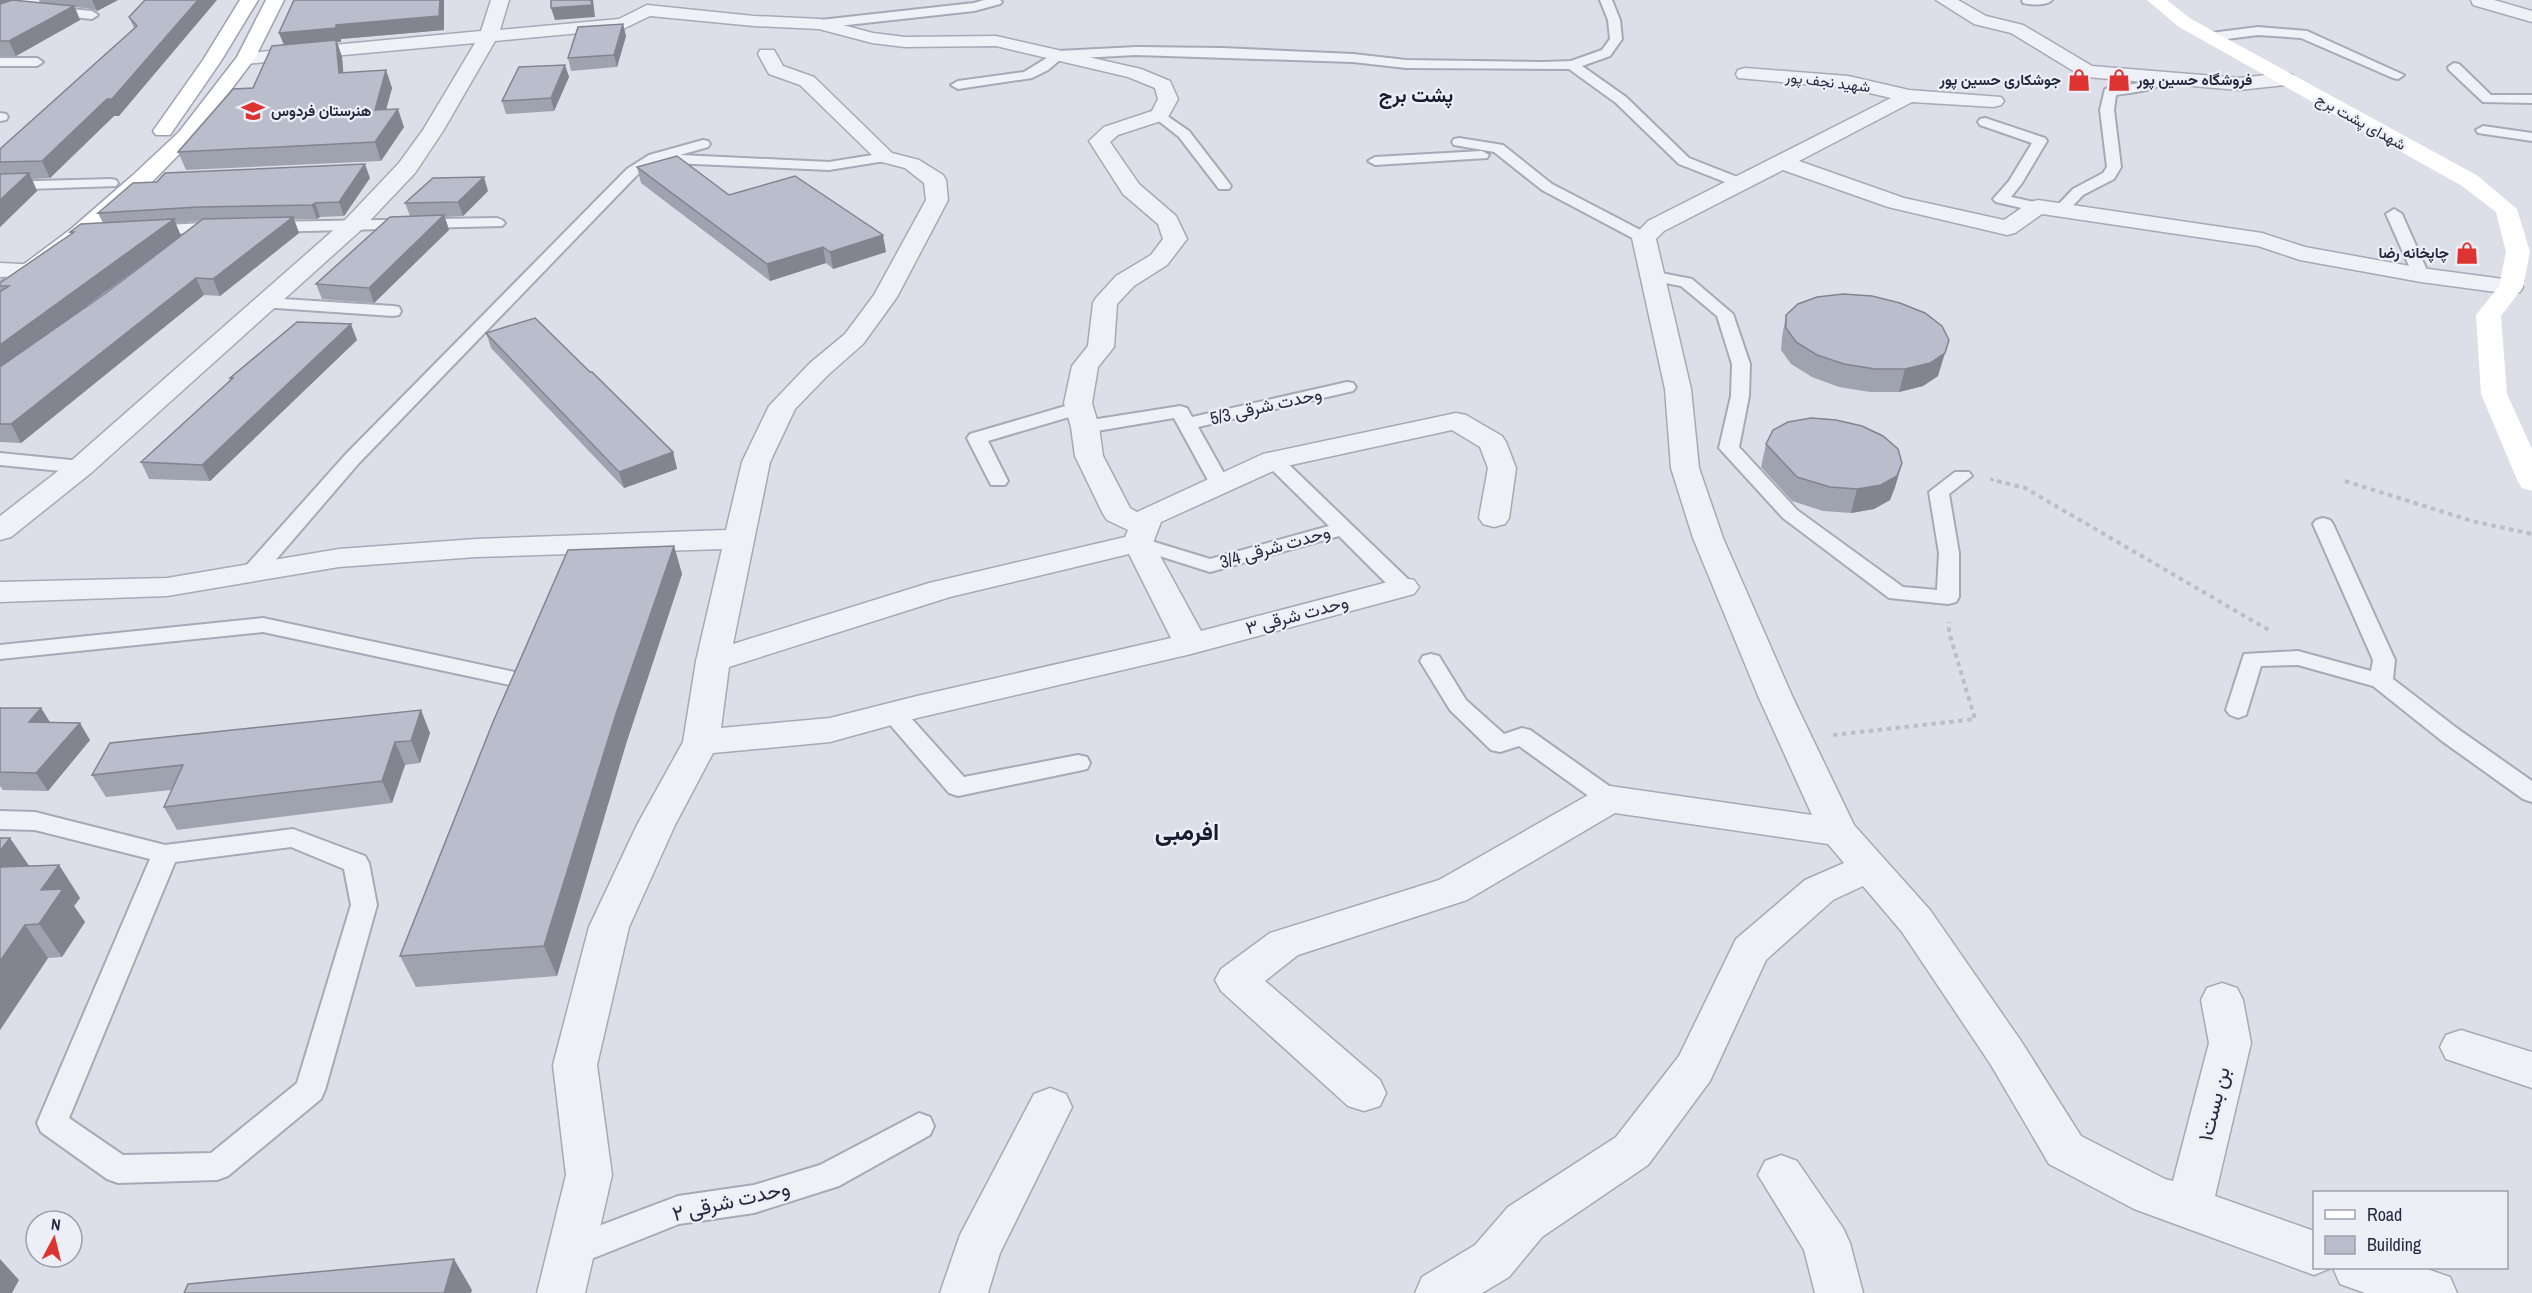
<svg xmlns="http://www.w3.org/2000/svg" width="2532" height="1293" font-family="'Archivo Narrow',Vazirmatn,sans-serif">
	<style>
		.lines { fill: none; stroke-linecap: round; stroke-linejoin: round }
		.lane-casing { stroke: #a6a9b6; stroke-width: 4 }
		.street-casing { stroke: #a6a9b6; stroke-width: 3 }
		.primary-casing { stroke: #9ba1b5; stroke-width: 3 }
		.path-far1 { stroke: #bbbdc7; stroke-width: 3; stroke-dasharray: 4 4; stroke-linecap: butt }
		.path { stroke: #bbbdc7; stroke-width: 4; stroke-dasharray: 4.5 4.5; stroke-linecap: butt }
		.lane { fill: #f0f1f6; fill-rule: evenodd }
		.street { fill: #f0f1f6; fill-rule: evenodd }
		.secondary { fill: #fff; fill-rule: evenodd }
		.primary { fill: #fff; fill-rule: evenodd }
		.wall { fill: #9fa3af; fill-rule: evenodd }
		.shaded-wall { fill: #82848f }
		.building { fill: #b9bdcc; stroke: #82848f; stroke-width: 1.5 }
		.labels { text-anchor: middle; stroke-width: 4.5; stroke-linejoin: round; paint-order: stroke }
		.far-poi-label { font-size: 15px; font-weight: bold; fill: #252a41; stroke: #eceff6; text-anchor: end }
		.far-street-label { font-size: 15px; fill: #252a41; stroke: #eceff6 }
		.street-label { font-size: 18px; fill: #252a41; stroke: #eceff6 }
		.far-district-label { font-size: 20px; font-weight: bold; fill: #171c31; stroke: #eceff6 }
		.near-street-label { font-size: 21px; fill: #252a41; stroke: #eceff6 }
		.district-label { font-size: 24px; font-weight: bold; fill: #171c31; stroke: #eceff6 }
	</style>
	<rect width="100%" height="100%" fill="#dddfe8"/>
	<g class="lines">
		<g class="lane-casing">
			<g id="lane">
				<path d="M984,0H1000L1002,2L1000,4L974,11L820,28L814,24L820,20L974,3Z"/>
				<path d="M1600,0H1612L1620,20L1622,39L1610,56L1582,66L1626,97L1689,158L1745,180L1747,183L1745,186H1735L1679,164L1616,103L1569,69L1406,68L1353,62L1136,55L1061,59L1048,70L1032,78L958,89L951,85L958,81L1024,72L1058,51L1136,47L1222,48L1353,54L1406,60L1543,62L1571,61L1602,50L1610,39L1608,20Z"/>
				<path d="M2022,0H2052C2046,6 2031,5 2023,3Z"/>
				<path d="M47,7L92,11L98,15L92,19L43,14L41,11Z"/>
				<path d="M2258,27L2307,31L2404,75L2398,79L2393,78L2301,38L2258,35L2211,41L2205,37L2211,33Z"/>
				<path d="M0,58H37L43,62L37,66H0Z"/>
				<path d="M2454,63L2459,64L2491,95H2532V103L2483,102L2449,70L2448,67Z"/>
				<path d="M2164,74L2171,78C2157,91 2134,92 2116,95L2114,110L2121,167L2114,179L2083,195L2065,214H2055L2052,211L2055,208L2073,189L2103,173L2107,167L2100,110L2105,89L2145,82Z"/>
				<path d="M1160,111L1189,131L1229,183L1231,186L1229,189H1219L1179,137L1155,118L1153,115L1155,112Z"/>
				<path d="M0,113L6,114L8,117L6,120L0,121Z"/>
				<path d="M1985,118L2045,138L2047,141L2022,183L2011,197L2043,204L2046,207L2043,210L2038,212L1996,202L1993,199L2009,181L2032,143L1980,125L1978,122L1980,119Z"/>
				<path d="M2483,126L2532,133V141L2478,133L2476,130Z"/>
				<path d="M1459,138L1503,145L1552,184L1650,235L1652,238L1650,241H1638L1542,190L1494,152L1454,145L1452,142L1454,139Z"/>
				<path d="M703,140L708,141L710,144L708,147L680,155L829,162L885,153L892,157L885,161L829,170L671,163L664,160L637,175L359,463L261,577L253,578L245,577L242,572L245,567L345,455L627,169L649,155Z"/>
				<path d="M1482,151L1489,155L1487,158L1375,165L1368,161L1375,157Z"/>
				<path d="M111,179L116,180L118,183L116,186L0,190V182Z"/>
				<path d="M2394,209L2402,214L2429,275L2427,278L2421,280L2413,275L2386,214Z"/>
				<path d="M497,218L502,220L505,223L502,226L266,232L258,227L266,222Z"/>
				<path d="M221,222L226,224L229,227L226,230L149,236L141,231L149,226Z"/>
				<path d="M1651,271L1692,279L1733,314L1750,364L1749,396L1739,447L1797,510L1903,587L1937,590L1939,553L1929,492L1955,472H1969L1972,476L1949,494L1959,553V597L1956,602L1948,604L1889,598L1783,518L1719,448L1731,396L1732,364L1717,316L1681,286L1645,279L1643,276L1645,273Z"/>
				<path d="M267,298L393,306L399,307L401,311L399,315L393,316L261,307L259,303Z"/>
				<path d="M1347,382L1353,383L1356,387L1353,391L1198,427L1230,484L1227,488H1213L1210,484L1174,418L1085,433L1078,431L1076,427L1078,423L1085,421L1180,406L1187,408L1192,417Z"/>
				<path d="M1079,402L1086,404L1088,408L1086,412L988,441L1008,481L1005,485H991L967,438L970,434Z"/>
				<path d="M0,453L81,461L88,463L91,467L88,471L81,473L0,465Z"/>
				<path d="M1273,454L1280,456L1411,582L1414,587L1411,592L1403,593L1395,592L1339,536L1210,572L1131,547L1128,543L1131,539L1138,537L1210,559L1329,526L1266,464L1263,460L1266,456Z"/>
				<path d="M2323,518L2330,520L2333,524L2395,660L2393,679L2458,729L2532,781V802L2523,799L2442,741L2373,686L2298,665L2261,666L2246,715L2238,718L2230,715L2226,710L2244,654L2298,651L2371,671L2373,660L2313,524L2316,520Z"/>
				<path d="M263,618L510,671L518,673L522,678L518,683L510,685L263,632L0,659V645Z"/>
				<path d="M1431,654L1439,656L1466,700L1504,734L1522,728L1530,730L1619,793L1623,799L1619,805L1610,808L1601,805L1519,746L1500,752L1491,750L1450,710L1420,661L1423,656Z"/>
				<path d="M894,706L902,708L964,777L1078,755L1087,757L1090,763L1087,769L1078,771L958,796L949,793L886,720L882,714L886,708Z"/>
				<path d="M0,811L35,812L165,845L293,829L365,856L369,863L377,905L325,1090L321,1099L228,1176L217,1180L118,1183L107,1179L41,1132L37,1123L150,859L35,830L0,829ZM291,847L344,869L351,905L297,1083L211,1153L123,1155L69,1118L175,862Z"/>
				<path d="M919,1113L930,1117L934,1126L930,1135L839,1186L754,1213L679,1224L571,1267L559,1263L555,1252L559,1241L678,1196L754,1185L820,1165Z"/>
			</g>
		</g>
		<g class="street-casing">
			<g id="street">
				<path d="M18,0H41L38,4L0,19V8Z"/>
				<path d="M491,0H509L500,30L619,19L647,5L754,16L820,19L873,33L905,37L996,36L1141,69L1170,81L1178,99L1167,119L1118,135L1110,142L1139,184L1176,216L1187,239L1167,265L1134,286L1117,304L1114,347L1098,367L1092,403L1099,427L1103,456L1130,508L1137,512L1263,454L1456,413L1466,415L1502,436L1506,442L1516,468L1509,518L1505,524L1494,527L1483,524L1479,518L1488,468L1480,447L1452,430L1282,467L1161,522L1153,543L1201,631L1403,578L1414,580L1419,587L1414,594L1191,654L917,718L830,742L713,753L675,825L629,927L597,1065L612,1175L585,1293H537L566,1175L553,1065L589,927L637,825L683,742L696,661L722,549L476,557L339,567L167,596L0,602V582L167,578L339,549L476,539L726,530L742,462L769,406L810,363L845,334L874,295L926,200L924,183L905,168L878,161L800,85L769,74L758,54L760,50H774L783,66L814,77L892,153L919,160L943,175L946,180L948,200L897,297L863,344L828,375L795,409L770,462L733,644L929,583L1125,537L1128,530L1107,520L1103,514L1075,456L1071,427L1064,403L1072,366L1088,346L1093,303L1096,298L1116,276L1151,255L1163,239L1158,224L1123,194L1089,141L1104,127L1152,111L1158,99L1155,88L1128,77L996,46L905,47L872,43L819,29L754,26L650,16L623,29L495,41L443,131L415,173L361,230L91,473L11,537L0,540V516L71,461L345,220L399,163L423,130L475,43L246,64L239,62L237,58L239,54L481,31ZM1129,554L1171,638L917,696L830,718L721,728L729,667L950,597Z"/>
				<path d="M1936,0H1958L1986,16L2023,25L2092,66L2239,78L2285,73L2292,75L2295,79L2292,83L2285,85L2239,90L2087,77L2080,75L2011,33L1974,24Z"/>
				<path d="M2471,0H2494L2532,11V22L2473,5Z"/>
				<path d="M1745,68L1848,76L1909,90L2001,97L2004,101L2001,105L1994,107L1912,102L1799,161L1904,198L2004,220L2030,202L2038,200L2262,233L2305,247L2421,268L2511,280L2520,282L2523,287L2520,292L2511,294L2421,282L2300,260L2258,246L2042,214L2015,233L2007,235L1888,207L1783,170L1664,231L1656,239L1691,389L1699,468L1723,538L1793,698L1854,825L1930,910L2021,1041L2081,1136L2165,1179L2173,1181L2209,1043L2201,1000L2207,988L2222,983L2237,988L2243,1000L2251,1043L2215,1196L2314,1231V1268H2331L2314,1275L2134,1209L2049,1164L1991,1065L1902,932L1863,886L1833,900L1766,960L1710,1081L1648,1165L1542,1237L1509,1277L1482,1293H1415L1422,1277L1475,1245L1508,1207L1616,1137L1679,1056L1736,939L1805,880L1844,863L1828,844L1615,813L1467,900L1298,955L1265,981L1380,1080L1386,1093L1380,1106L1364,1111L1348,1106L1221,991L1215,980L1221,969L1270,933L1439,880L1597,790L1610,786L1812,815L1759,698L1693,538L1671,468L1665,389L1632,238L1648,221L1891,98L1848,88L1738,78L1736,74L1738,70Z"/>
				<path d="M0,263L41,265L45,270L41,275L0,277Z"/>
				<path d="M2461,1030L2532,1052V1088L2446,1059L2440,1047L2446,1035Z"/>
				<path d="M1050,1088L1066,1094L1072,1107L1000,1253L988,1293H940L960,1235L1034,1094Z"/>
				<path d="M1781,1155L1797,1161L1843,1228L1850,1243L1863,1293H1815L1804,1250L1758,1175L1765,1161Z"/>
				<path d="M2333,1268H2424L2450,1277L2457,1293H2365L2340,1284Z"/>
			</g>
		</g>
		<g class="primary-casing">
			<g id="primary">
				<path d="M240,0H258L221,61L170,135H156L153,131L203,60Z"/>
				<path d="M266,0H284L255,58L193,140L149,185L87,239L9,299L0,301V282L71,229L133,175L179,132L237,57Z"/>
			</g>
		</g>
		<g class="path-far1">
			<path d="M1990,479L2002,482"/>
			<path d="M2345,481L2349,482"/>
		</g>
		<g class="path">
			<path d="M1997,481L2025,488L2272,632"/>
			<path d="M2345,481L2472,521L2532,534"/>
			<path d="M1833,735L1975,719L1949,632V622"/>
		</g>
		<use href="#lane" class="lane"/>
		<use href="#street" class="street"/>
		<path class="secondary" d="M2147,0H2167L2191,19L2478,176L2517,209L2530,252L2523,287L2501,316L2507,394L2532,449V491L2522,488L2518,482L2481,394L2476,315L2499,286L2506,252L2496,212L2462,186L2179,27Z"/>
		<use href="#primary" class="primary"/>
	</g>
	<g class="wall">
		<path d="M0,0L40,3L39,0H118L97,11L92,9L75,7L80,20L16,56H0Z"/>
		<path d="M145,0L119,116H114L50,178L32,179L37,191L0,227V149L134,28L129,17Z"/>
		<path d="M623,24L626,36L617,67L571,71L568,58Z"/>
		<path d="M444,30L341,39V42H337L342,57L343,73L386,70L392,88L386,109L404,127L381,161L186,170L178,152L253,88L284,45L279,33Z"/>
		<path d="M565,65L569,77L554,111L506,114L502,101Z"/>
		<path d="M637,167L729,195L886,252L833,269L826,263L770,281L641,183Z"/>
		<path d="M370,178L344,216L320,217L317,219H294L299,233L220,296L204,295L21,443L0,442V283L71,234L70,232L103,223L98,213ZM200,221L181,236L175,223ZM171,243L106,293L75,314L108,290Z"/>
		<path d="M488,191L463,216L445,217L449,230L374,303L322,299L316,284L410,216L405,203Z"/>
		<path d="M1786,315L1938,376L1923,386L1899,392H1870L1839,387L1812,377L1791,364L1781,350L1782,337Z"/>
		<path d="M486,333L590,372L673,452L677,469L624,488L491,348Z"/>
		<path d="M357,340L210,481L149,479L141,462L231,380L230,378Z"/>
		<path d="M1766,444L1902,463L1895,487L1890,500L1874,509L1851,513L1823,511L1792,501L1761,467Z"/>
		<path d="M674,546L682,574L626,744L557,976L416,987L400,956Z"/>
		<path d="M0,708H41L50,722L90,740L48,791L3,790L0,786Z"/>
		<path d="M430,733L420,763L405,765L392,803L177,830L164,807L171,790L106,797L92,775Z"/>
		<path d="M0,838L29,866L59,865L80,898L74,906L85,922L62,957L48,958L0,1030Z"/>
	</g>
	<g class="shaded-wall">
		<path d="M0,0H13L0,6Z"/>
		<path d="M92,0H118L97,11Z"/>
		<path d="M198,0H217L119,116H114L50,178L42,161Z"/>
		<path d="M440,0H444V30L341,39V42H337L342,57L345,91L285,47L279,33L336,25Z"/>
		<path d="M593,0L595,17L555,20L551,8Z"/>
		<path d="M74,6L80,20L16,56L9,41Z"/>
		<path d="M623,24L626,36L617,67L614,55Z"/>
		<path d="M565,65L569,77L554,111L551,98Z"/>
		<path d="M386,70L392,88L381,128L375,110Z"/>
		<path d="M398,109L404,127L381,161L375,142Z"/>
		<path d="M365,164L370,178L344,216L339,202Z"/>
		<path d="M29,173L37,191L0,227V200Z"/>
		<path d="M484,177L488,191L463,216L458,202Z"/>
		<path d="M315,203L320,217L317,219L312,205Z"/>
		<path d="M444,215L449,230L374,303L369,288Z"/>
		<path d="M293,217L299,233L220,296L213,279Z"/>
		<path d="M174,219L181,236L0,370V345Z"/>
		<path d="M883,235L886,252L833,269L830,252Z"/>
		<path d="M823,247L826,263L770,281L767,264Z"/>
		<path d="M196,278L204,295L21,443L11,424Z"/>
		<path d="M351,324L357,340L210,481L202,465Z"/>
		<path d="M1949,340L1938,376L1923,386L1899,392L1905,369Z"/>
		<path d="M673,452L677,469L624,488L619,472Z"/>
		<path d="M1902,463L1895,487L1890,500L1874,509L1851,513L1857,489Z"/>
		<path d="M674,546L682,574L626,744L557,976L544,946L616,714Z"/>
		<path d="M41,708L52,726L29,722Z"/>
		<path d="M421,710L430,733L420,763L411,741Z"/>
		<path d="M80,723L90,740L48,791L36,773Z"/>
		<path d="M395,742L405,765L392,803L382,781Z"/>
		<path d="M10,838L32,870L0,886V851Z"/>
		<path d="M59,865L80,898L74,906L85,922L62,957L39,924L41,890Z"/>
		<path d="M25,925L48,958L0,1030V961Z"/>
		<path d="M0,1259L19,1280L12,1293H0Z"/>
		<path d="M454,1259L472,1290L471,1293H444Z"/>
	</g>
	<g class="building">
		<path d="M12,0L74,6L9,41H0V4Z"/>
		<path d="M145,0H198L112,99H107L42,161L0,162V149L137,26L129,17Z"/>
		<path d="M294,0H440L439,16L336,25V28L279,33Z"/>
		<path d="M551,0H591L592,5L551,8Z"/>
		<path d="M623,24L614,55L568,58L578,27Z"/>
		<path d="M336,40L339,73L386,70L375,110L398,109L375,142L178,152L233,89L253,88L272,46Z"/>
		<path d="M565,65L551,98L502,101L519,67Z"/>
		<path d="M677,156L729,195L795,176L883,235L830,252L823,247L767,264L637,167Z"/>
		<path d="M365,164L339,202L315,203L312,205L199,207L98,213L133,183L157,182L165,173Z"/>
		<path d="M29,173L0,200V174Z"/>
		<path d="M484,177L458,202L405,203L433,178Z"/>
		<path d="M444,215L369,288L316,284L390,217Z"/>
		<path d="M293,217L213,279L196,278L11,424H0V367L106,293L203,219Z"/>
		<path d="M174,219L0,345V292L9,286H0V283L74,232H70L81,224Z"/>
		<path d="M1843,294L1872,296L1900,303L1925,313L1942,326L1949,340L1945,353L1930,363L1905,369H1875L1844,364L1817,355L1796,342L1786,328V315L1798,304L1817,297Z"/>
		<path d="M535,318L590,372H592L673,452L619,472L486,333Z"/>
		<path d="M297,322L351,324L202,465L141,462L233,378H230Z"/>
		<path d="M1811,418L1836,420L1862,426L1883,436L1898,449L1902,463L1897,476L1881,485L1857,489L1830,487L1797,477L1766,444L1773,430L1788,422Z"/>
		<path d="M674,546L616,714L544,946L400,956L493,722L568,550Z"/>
		<path d="M0,708H41L29,722L80,723L36,773L0,772Z"/>
		<path d="M421,710L411,741L395,742L382,781L164,807L183,765L92,775L110,743Z"/>
		<path d="M0,838H10L0,851Z"/>
		<path d="M59,865L41,890L63,889L39,924L25,925L0,961V867Z"/>
		<path d="M454,1259L444,1293H184L188,1284Z"/>
	</g>
	<defs>
		<g id="shop-bare" transform="scale(1.8)"><path d="M-5-2.5h2.3a2.7 3.5 0 0 1 5.4 0H5L5.5 6h-11ZM-1.5-2.5h3a1.5 2.3 0 0 0-3 0Z" fill="#dd3432" stroke="#eceff6" stroke-width="2.5" paint-order="stroke"/></g>
		<g id="school-bare" transform="scale(1.8)"><path d="M0-5L7-2L0 1L-7-2ZM-4 1L0 2.5L4 1V4Q0 6-4 4Z" fill="#dd3432" stroke="#eceff6" stroke-width="2.5" paint-order="stroke"/></g>
	</defs>
	<g fill-rule="evenodd">
		<use href="#shop-bare" x="2079" y="80"/>
		<use href="#shop-bare" x="2119" y="80"/>
		<use href="#school-bare" x="253" y="111"/>
		<use href="#shop-bare" x="2467" y="253"/>
	</g>
	<g class="labels">
		<g class="far-poi-label">
			<text x="2061" y="85">جوشکاری حسین پور</text>
			<text x="2137" y="85" text-anchor="start">فروشگاه حسین پور</text>
			<text x="271" y="116" text-anchor="start">هنرستان فردوس</text>
			<text x="2449" y="258">چاپخانه رضا</text>
		</g>
		<g class="far-street-label">
			<text transform="translate(1828 82) rotate(7)" y="5">شهید نجف پور</text>
			<text transform="translate(2361 122) rotate(29)" y="5">شهدای پشت برج</text>
		</g>
		<g class="street-label">
			<text transform="translate(1266 406) rotate(-13)" y="6">وحدت شرقی 5/3</text>
			<text transform="translate(1275 547) rotate(-16)" y="6">وحدت شرقی 3/4</text>
			<text transform="translate(1297 615) rotate(-15)" y="6">وحدت شرقی ۳</text>
		</g>
		<g class="far-district-label">
			<text x="1416" y="102">پشت برج</text>
		</g>
		<g class="near-street-label">
			<text transform="translate(2214 1104) rotate(-76)" y="7">بن بست۱</text>
			<text transform="translate(731 1201) rotate(-13)" y="7">وحدت شرقی ۲</text>
		</g>
		<g class="district-label">
			<text x="1187" y="840">افرمبی</text>
		</g>
	</g>
	<rect x="2313" y="1191" width="195" height="78" fill="#eceff6" stroke="#9ca0ae" stroke-width="1.5"/>
	<rect x="2325" y="1210" width="30" height="9" fill="#ffffff" stroke="#9ca0ae" stroke-width="1.5"/>
	<text x="2367" y="1221" font-size="18" fill="#252a41">Road</text>
	<rect x="2325" y="1236" width="30" height="18" fill="#b9bdcc" stroke="#9ca0ae" stroke-width="1.5"/>
	<text x="2367" y="1251" font-size="18" fill="#252a41">Building</text>
	<g transform="translate(54 1239) rotate(7)"><circle r="28" fill="#eceff6" stroke="#9ca0ae" stroke-width="1.5"/>
	<path d="M0-4.5L10 22L0 15L-10 22Z" fill="#dd3432"/>
	<text y="-9" font-size="16" font-weight="bold" text-anchor="middle" fill="#252a41">N</text>
	</g>
</svg>
